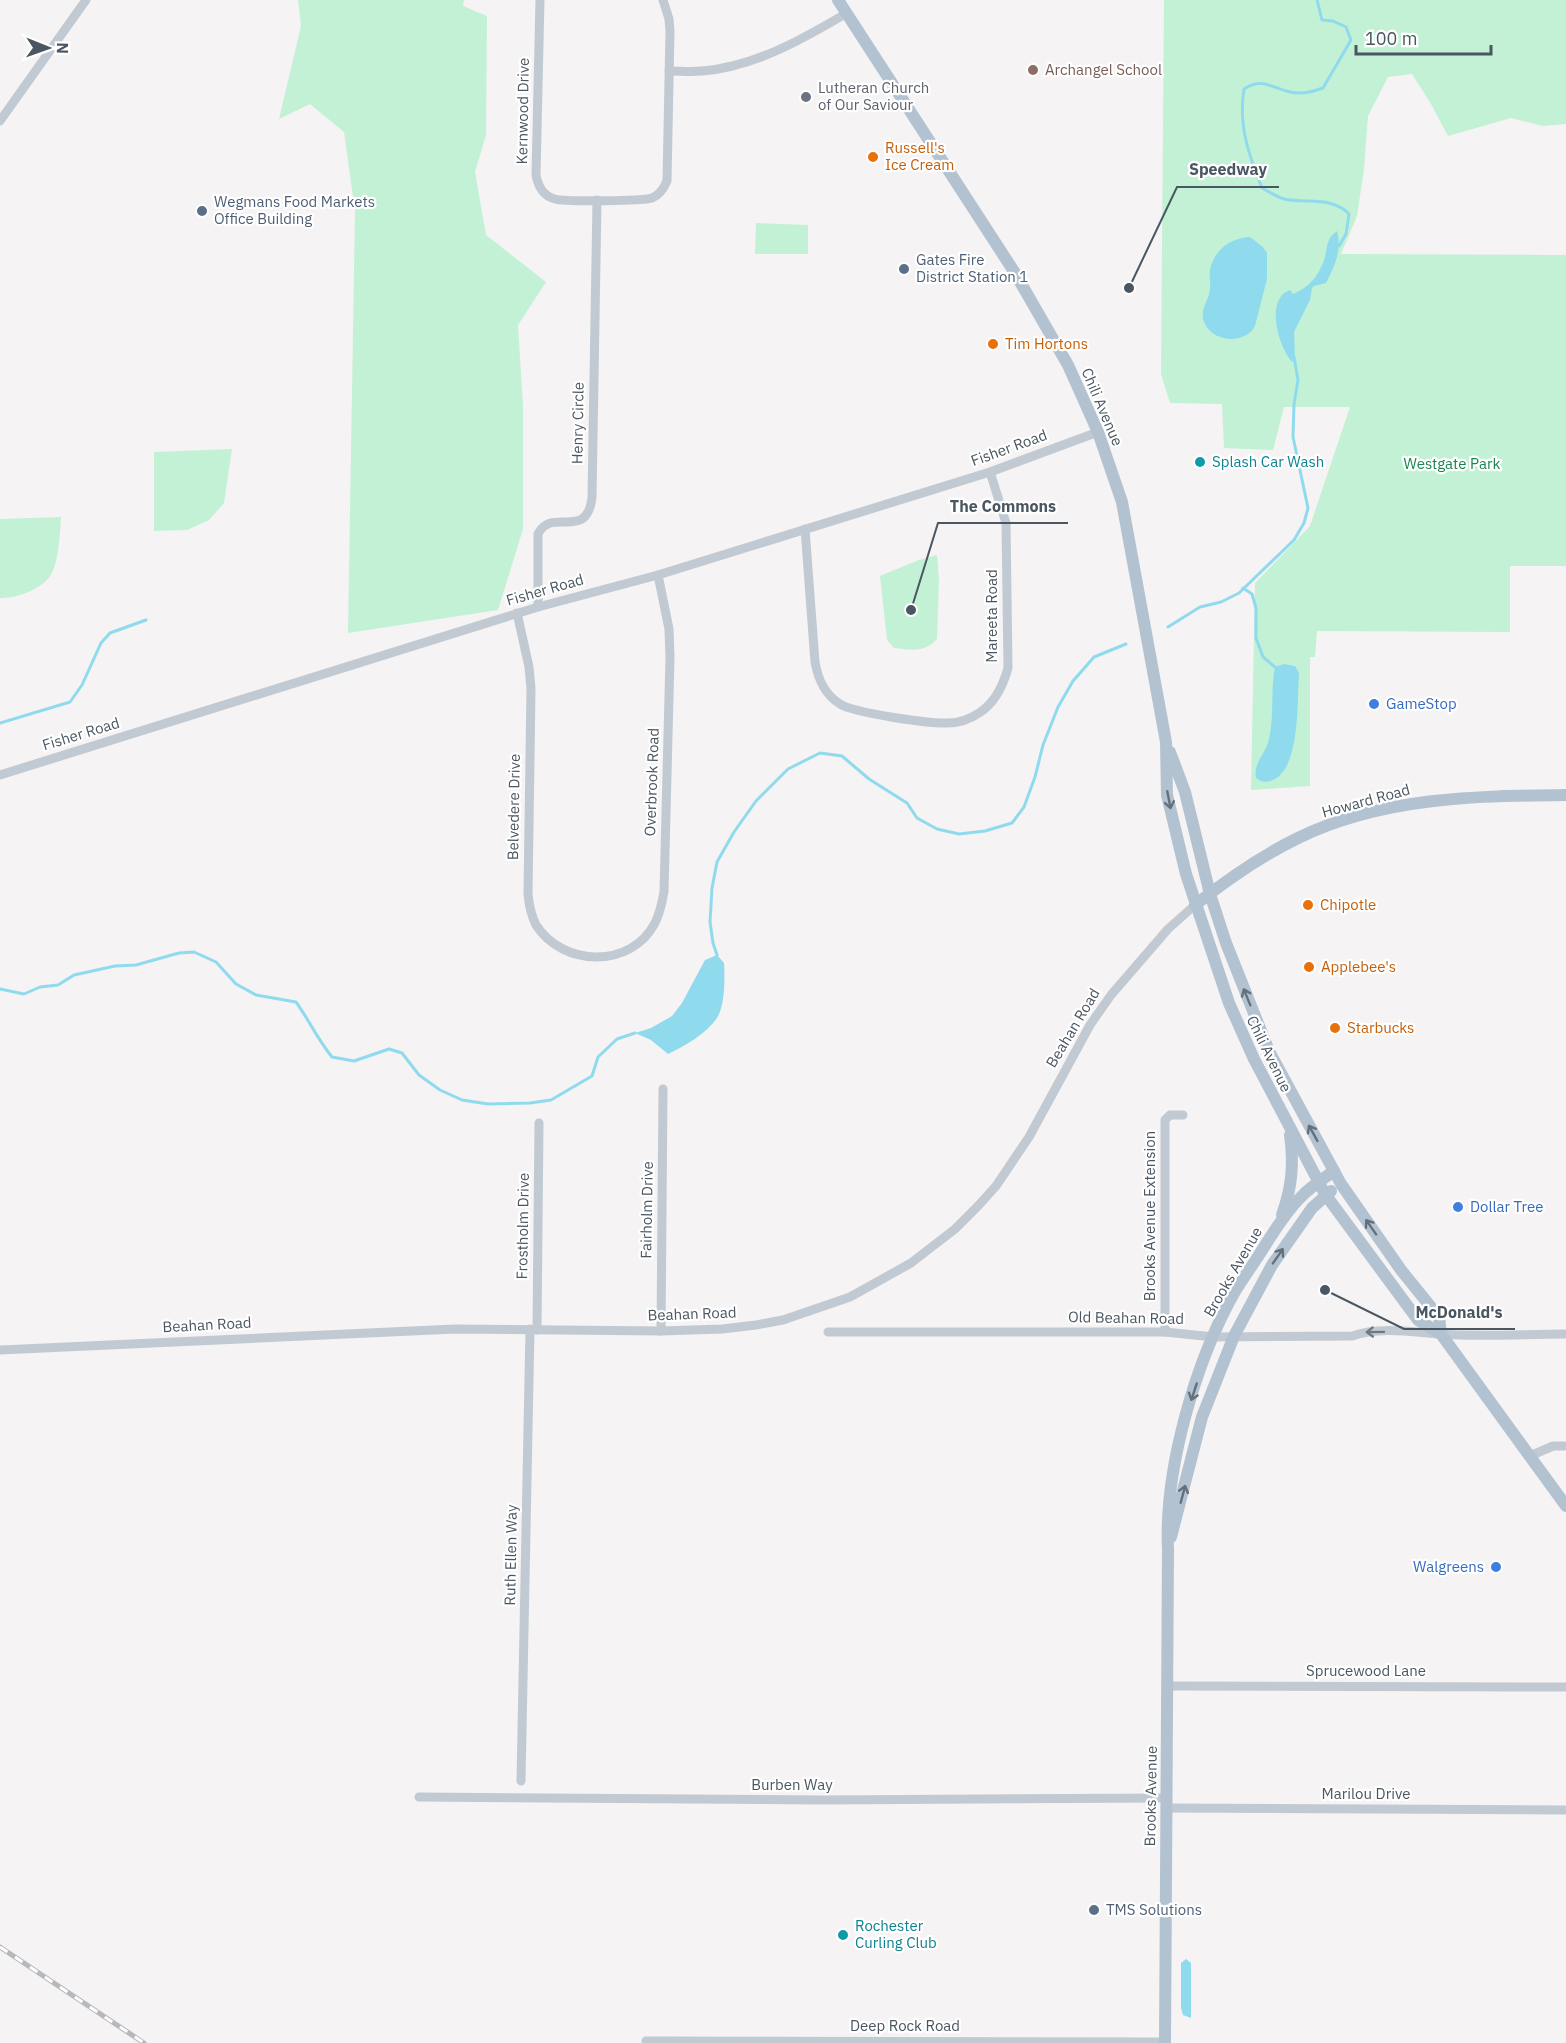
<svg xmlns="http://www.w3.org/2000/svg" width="1566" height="2043" font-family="'IBM Plex Sans',sans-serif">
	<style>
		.green { fill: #c3f1d5 }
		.water { fill: #90daee }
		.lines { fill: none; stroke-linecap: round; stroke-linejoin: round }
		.stream { stroke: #90daee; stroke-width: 3 }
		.minor { stroke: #c1cad2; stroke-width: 9 }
		.major { stroke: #b3c2d1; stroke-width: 12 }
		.rail-casing { stroke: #b5b8bd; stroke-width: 5 }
		.rail { stroke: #fff; stroke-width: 3; stroke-dasharray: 9; stroke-linecap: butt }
		.oneway { stroke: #64717d }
		.oneway2 { stroke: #6e7983 }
		.education-dot { fill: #8d6e63; stroke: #fff; stroke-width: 2 }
		.worship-dot { fill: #6b7280; stroke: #fff; stroke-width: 2 }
		.food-dot { fill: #e8710a; stroke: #fff; stroke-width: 2 }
		.service-dot { fill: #5c6f8a; stroke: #fff; stroke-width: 2 }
		.culture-dot { fill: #0f9aa8; stroke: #fff; stroke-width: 2 }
		.shop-dot { fill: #3f7fe0; stroke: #fff; stroke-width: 2 }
		.labels { text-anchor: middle; stroke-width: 4.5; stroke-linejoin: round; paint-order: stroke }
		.education-label { font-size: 15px; fill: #785e54; stroke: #fff; text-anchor: start }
		.worship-label { font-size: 15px; fill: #5b616d; stroke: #fff; text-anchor: start }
		.street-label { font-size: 15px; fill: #4a5661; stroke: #fff }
		.food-label { font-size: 15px; fill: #c56008; stroke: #fff; text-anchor: start }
		.service-label { font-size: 15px; fill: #4e5e75; stroke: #fff; text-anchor: start }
		.culture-label { font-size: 15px; fill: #0d838f; stroke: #fff; text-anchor: start }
		.park-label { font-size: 15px; fill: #17864f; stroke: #fff }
		.shop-label { font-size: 15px; fill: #366cbe; stroke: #fff; text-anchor: start }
		.leader { fill: none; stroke: #4a5661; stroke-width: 2 }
		.callout-dot { fill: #4a5661; stroke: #fff; stroke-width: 2 }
		.callout-label { font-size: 16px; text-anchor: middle; font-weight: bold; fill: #4a5661; stroke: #fff; stroke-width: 4.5; stroke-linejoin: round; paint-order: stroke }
	</style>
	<rect width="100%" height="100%" fill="#f5f3f3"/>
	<g class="green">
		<path d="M298,0H464L463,6L487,16L486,135L475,172L486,235L546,282L518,325L523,406V529L498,610L348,633L355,211L344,132L310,104L279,119L301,26Z"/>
		<path d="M1164,0H1566V124L1543,126L1511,118L1448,136L1431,104L1412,74L1388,77L1368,116L1364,169L1357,216L1341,254L1566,255V566H1510V632L1317,631L1315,657H1310V786L1251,790L1255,583L1310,526L1350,407H1284L1273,450L1224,448L1222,404L1170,403L1161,374Z"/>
		<path d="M756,223L808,225V254H755Z"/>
		<path d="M232,449L224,503L209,520L187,530L154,531V452Z"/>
		<path d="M61,517C60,534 59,553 54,568C48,588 19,598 0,598V519Z"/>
		<path d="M937,555L939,580L937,639C924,653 912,650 894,648L887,640L880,576L919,560Z"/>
	</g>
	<g class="water">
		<path d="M1337,231C1342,251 1335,265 1326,283L1314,286L1312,288L1310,300L1294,332L1295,356L1292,362C1279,348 1264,299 1290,290L1293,294C1309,287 1318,277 1324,260C1328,249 1325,239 1337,231Z"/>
		<path d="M1250,237L1263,247L1267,253V279L1255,326C1246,344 1214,343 1205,324C1198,311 1209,301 1210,289C1211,283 1209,277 1210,270C1214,250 1230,238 1250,237Z"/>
		<path d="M1284,664L1295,666L1299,673C1297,698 1301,768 1273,780C1266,783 1261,782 1256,778C1253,764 1264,755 1268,743C1275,718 1270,692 1275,667Z"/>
		<path d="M717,955L724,963C725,977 725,1006 717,1018C706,1034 685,1046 668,1054L651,1040L635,1033L651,1028L672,1016L682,1003L705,960Z"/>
		<path d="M1186,1959L1191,1963V2018L1183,2015L1181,2008V1963Z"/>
	</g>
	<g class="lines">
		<g class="stream">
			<path d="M1317,0L1322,20L1333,21L1346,27L1351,40L1323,88C1312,92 1301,95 1290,92C1272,88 1262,77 1244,89C1238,125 1249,156 1262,188C1269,192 1277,197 1284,199C1307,204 1332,196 1349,214L1346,234L1339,246"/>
			<path d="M1243,588L1252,594L1256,608V638L1263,657L1275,667"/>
			<path d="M1168,627L1200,607L1221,602L1239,593L1294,540L1304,523L1308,508L1293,437L1294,404L1298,380L1294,357"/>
			<path d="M0,723L70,702L82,685L101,643L110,633L146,620"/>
			<path d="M717,955L713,943L710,922L712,888L717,862L734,832L756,801L788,769L820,753L842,756L869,779L907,803L917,818L937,829L959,834L985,831L1012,823L1024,807L1035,777L1043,745L1058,707L1073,681L1094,657L1126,644"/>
			<path d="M0,989L24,994L40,987L58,985L74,975L115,966L136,965L179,953L194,952L216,962L236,984L256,995L296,1002C309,1020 318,1040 332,1057L354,1061L389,1049L402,1053L419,1075L440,1090L462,1100L488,1104L530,1103L551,1100L592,1076L598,1057L617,1039L635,1033"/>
		</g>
		<g class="minor">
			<path d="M540,0L536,175C538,186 543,196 555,199C565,202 643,201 652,198C660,195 664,188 667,181L670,31L669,19L663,0"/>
			<path d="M669,71C680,71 691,72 702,71C754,67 803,39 847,13"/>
			<path d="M0,121L86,0"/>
			<path d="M805,529L815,662C818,679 824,694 840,704C854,713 930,724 948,723C959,723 970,719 979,713C995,703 1003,686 1008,668L1006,523L990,472"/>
			<path d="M538,607V534C552,506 586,542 592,498L597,200"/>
			<path d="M517,613L529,667L531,689L528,894C529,905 531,915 536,925C563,967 631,969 655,923C660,913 662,903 664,892L670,657L669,629L658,575"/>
			<path d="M0,775L538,607L658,575L990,472L1098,432"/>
			<path d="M537,1330L539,1123"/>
			<path d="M661,1331L663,1089"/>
			<path d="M828,1332H1165L1214,1337L1352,1336C1379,1326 1413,1332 1440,1334C1482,1337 1524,1334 1566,1334"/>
			<path d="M1165,1332V1120L1170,1115H1183"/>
			<path d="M0,1350L455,1329L661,1331L722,1329L756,1325L783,1320L850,1297L911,1263L955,1229L978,1206L996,1186L1029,1137L1090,1025L1111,995L1168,929L1195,905"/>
			<path d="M1530,1456L1553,1446H1566"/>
			<path d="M1167,1686L1566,1687"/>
			<path d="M521,1781L530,1329"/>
			<path d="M419,1797L823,1800L1166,1798"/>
			<path d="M1165,1808L1566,1810"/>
			<path d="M646,2041L1165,2042"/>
		</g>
		<g class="major">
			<path d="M838,0L1015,273L1068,365L1098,432L1122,502L1166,742L1167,795L1186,874L1229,1003L1254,1059L1325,1194L1418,1320L1441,1334L1566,1506"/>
			<path d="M1170,752L1185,792L1210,894L1226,943L1269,1051L1341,1184L1401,1270L1439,1317L1441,1334"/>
			<path d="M1195,905C1228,879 1261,856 1298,838C1382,797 1475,796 1566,795"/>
			<path d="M1282,1215C1292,1187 1294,1164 1290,1135"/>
			<path d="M1171,1537L1202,1417L1234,1336L1272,1265L1312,1208L1331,1191"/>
			<path d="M1165,2043L1168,1550C1164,1470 1195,1363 1234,1293C1242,1280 1251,1267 1259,1255C1273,1233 1286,1211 1305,1193C1314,1185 1324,1178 1334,1171"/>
		</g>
		<g class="rail-casing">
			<path id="rail" d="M0,1947L144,2043"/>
		</g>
		<use href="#rail" class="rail"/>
	</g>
	<defs><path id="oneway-shaft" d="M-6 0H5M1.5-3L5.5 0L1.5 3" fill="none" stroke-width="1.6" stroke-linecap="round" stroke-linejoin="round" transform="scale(1.5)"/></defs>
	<g class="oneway">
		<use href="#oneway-shaft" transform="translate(1169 800) rotate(79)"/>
		<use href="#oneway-shaft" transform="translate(1247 997) rotate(-112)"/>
		<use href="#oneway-shaft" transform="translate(1313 1133) rotate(-119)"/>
		<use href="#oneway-shaft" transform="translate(1371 1227) rotate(-125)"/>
		<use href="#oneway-shaft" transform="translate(1278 1256) rotate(-55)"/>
		<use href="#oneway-shaft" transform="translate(1194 1392) rotate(108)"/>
		<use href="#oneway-shaft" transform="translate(1183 1494) rotate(-75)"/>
	</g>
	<use class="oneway2" href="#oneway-shaft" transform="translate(1375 1332) rotate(179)"/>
	<circle class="education-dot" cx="1033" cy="70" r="6"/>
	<circle class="worship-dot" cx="806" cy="97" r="6"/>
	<g class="food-dot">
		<circle cx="873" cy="157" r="6"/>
		<circle cx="993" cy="344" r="6"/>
		<circle cx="1308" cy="905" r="6"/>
		<circle cx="1309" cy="967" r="6"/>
		<circle cx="1335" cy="1028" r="6"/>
	</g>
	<g class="service-dot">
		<circle cx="202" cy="211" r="6"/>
		<circle cx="904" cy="269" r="6"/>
		<circle cx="1094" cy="1910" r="6"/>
	</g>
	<g class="culture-dot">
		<circle cx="1200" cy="462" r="6"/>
		<circle cx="843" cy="1935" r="6"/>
	</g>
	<g class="shop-dot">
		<circle cx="1374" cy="704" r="6"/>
		<circle cx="1458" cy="1207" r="6"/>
		<circle cx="1496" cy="1567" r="6"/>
	</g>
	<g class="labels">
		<g class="education-label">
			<text x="1045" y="75">Archangel School</text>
		</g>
		<g class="worship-label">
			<text x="818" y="93">Lutheran Church<tspan x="818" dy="17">of Our Saviour</tspan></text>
		</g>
		<g class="street-label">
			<text transform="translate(523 111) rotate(-89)" y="5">Kernwood Drive</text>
			<text transform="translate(1102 407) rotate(67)" y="5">Chili Avenue</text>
			<text transform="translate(578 423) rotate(-89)" y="5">Henry Circle</text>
			<text transform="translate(1009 448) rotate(-20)" y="5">Fisher Road</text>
			<text transform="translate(545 590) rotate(-16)" y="5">Fisher Road</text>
			<text transform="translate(992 616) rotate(-90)" y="5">Mareeta Road</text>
			<text transform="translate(81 734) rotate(-17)" y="5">Fisher Road</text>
			<text transform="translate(652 782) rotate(-88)" y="5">Overbrook Road</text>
			<text transform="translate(1366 801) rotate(-15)" y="5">Howard Road</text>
			<text transform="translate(514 807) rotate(-89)" y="5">Belvedere Drive</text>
			<text transform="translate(1073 1028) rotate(-59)" y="5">Beahan Road</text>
			<text transform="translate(1269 1054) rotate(64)" y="5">Chili Avenue</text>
			<text transform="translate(647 1210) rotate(-89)" y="5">Fairholm Drive</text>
			<text transform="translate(1150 1216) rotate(-90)" y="5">Brooks Avenue Extension</text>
			<text transform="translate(523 1226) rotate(-89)" y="5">Frostholm Drive</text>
			<text transform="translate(1233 1272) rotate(-60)" y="5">Brooks Avenue</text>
			<text transform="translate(692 1314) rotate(-2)" y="5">Beahan Road</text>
			<text transform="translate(1126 1318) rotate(1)" y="5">Old Beahan Road</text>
			<text transform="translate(207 1325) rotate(-3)" y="5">Beahan Road</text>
			<text transform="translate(511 1555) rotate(-89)" y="5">Ruth Ellen Way</text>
			<text x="1366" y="1676">Sprucewood Lane</text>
			<text x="792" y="1790">Burben Way</text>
			<text x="1366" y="1799">Marilou Drive</text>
			<text transform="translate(1151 1796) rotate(-89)" y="5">Brooks Avenue</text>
			<text x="905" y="2031">Deep Rock Road</text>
		</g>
		<g class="food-label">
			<text x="885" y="153">Russell's<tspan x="885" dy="17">Ice Cream</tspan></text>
			<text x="1005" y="349">Tim Hortons</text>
			<text x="1320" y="910">Chipotle</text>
			<text x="1321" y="972">Applebee's</text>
			<text x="1347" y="1033">Starbucks</text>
		</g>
		<g class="service-label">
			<text x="214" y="207">Wegmans Food Markets<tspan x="214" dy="17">Office Building</tspan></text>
			<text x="916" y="265">Gates Fire<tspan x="916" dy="17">District Station 1</tspan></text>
			<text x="1106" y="1915">TMS Solutions</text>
		</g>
		<g class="culture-label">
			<text x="1212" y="467">Splash Car Wash</text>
			<text x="855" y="1931">Rochester<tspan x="855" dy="17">Curling Club</tspan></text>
		</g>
		<g class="park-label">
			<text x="1452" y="469">Westgate Park</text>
		</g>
		<g class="shop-label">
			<text x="1386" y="709">GameStop</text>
			<text x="1470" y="1212">Dollar Tree</text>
			<text x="1484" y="1572" text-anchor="end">Walgreens</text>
		</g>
	</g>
	<path class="leader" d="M1129 288L1177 187H1279M911 610L938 523H1068M1325 1290L1404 1329H1515"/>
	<g class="callout-dot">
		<circle cx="1129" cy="288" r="6"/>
		<circle cx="911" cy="610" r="6"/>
		<circle cx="1325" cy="1290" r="6"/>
	</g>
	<g class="callout-label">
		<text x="1228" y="175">Speedway</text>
		<text x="1003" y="512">The Commons</text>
		<text x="1459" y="1318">McDonald's</text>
	</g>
	<g transform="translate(48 48) rotate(91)" stroke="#ffffff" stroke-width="4.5" paint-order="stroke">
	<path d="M0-4.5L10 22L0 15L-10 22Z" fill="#4a5661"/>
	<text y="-9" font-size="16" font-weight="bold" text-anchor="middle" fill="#4a5661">N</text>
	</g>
	<path d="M1356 45v9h135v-9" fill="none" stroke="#4a5661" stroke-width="3"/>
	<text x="1365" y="45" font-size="18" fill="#4a5661" stroke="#ffffff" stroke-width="4.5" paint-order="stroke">100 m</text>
</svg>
